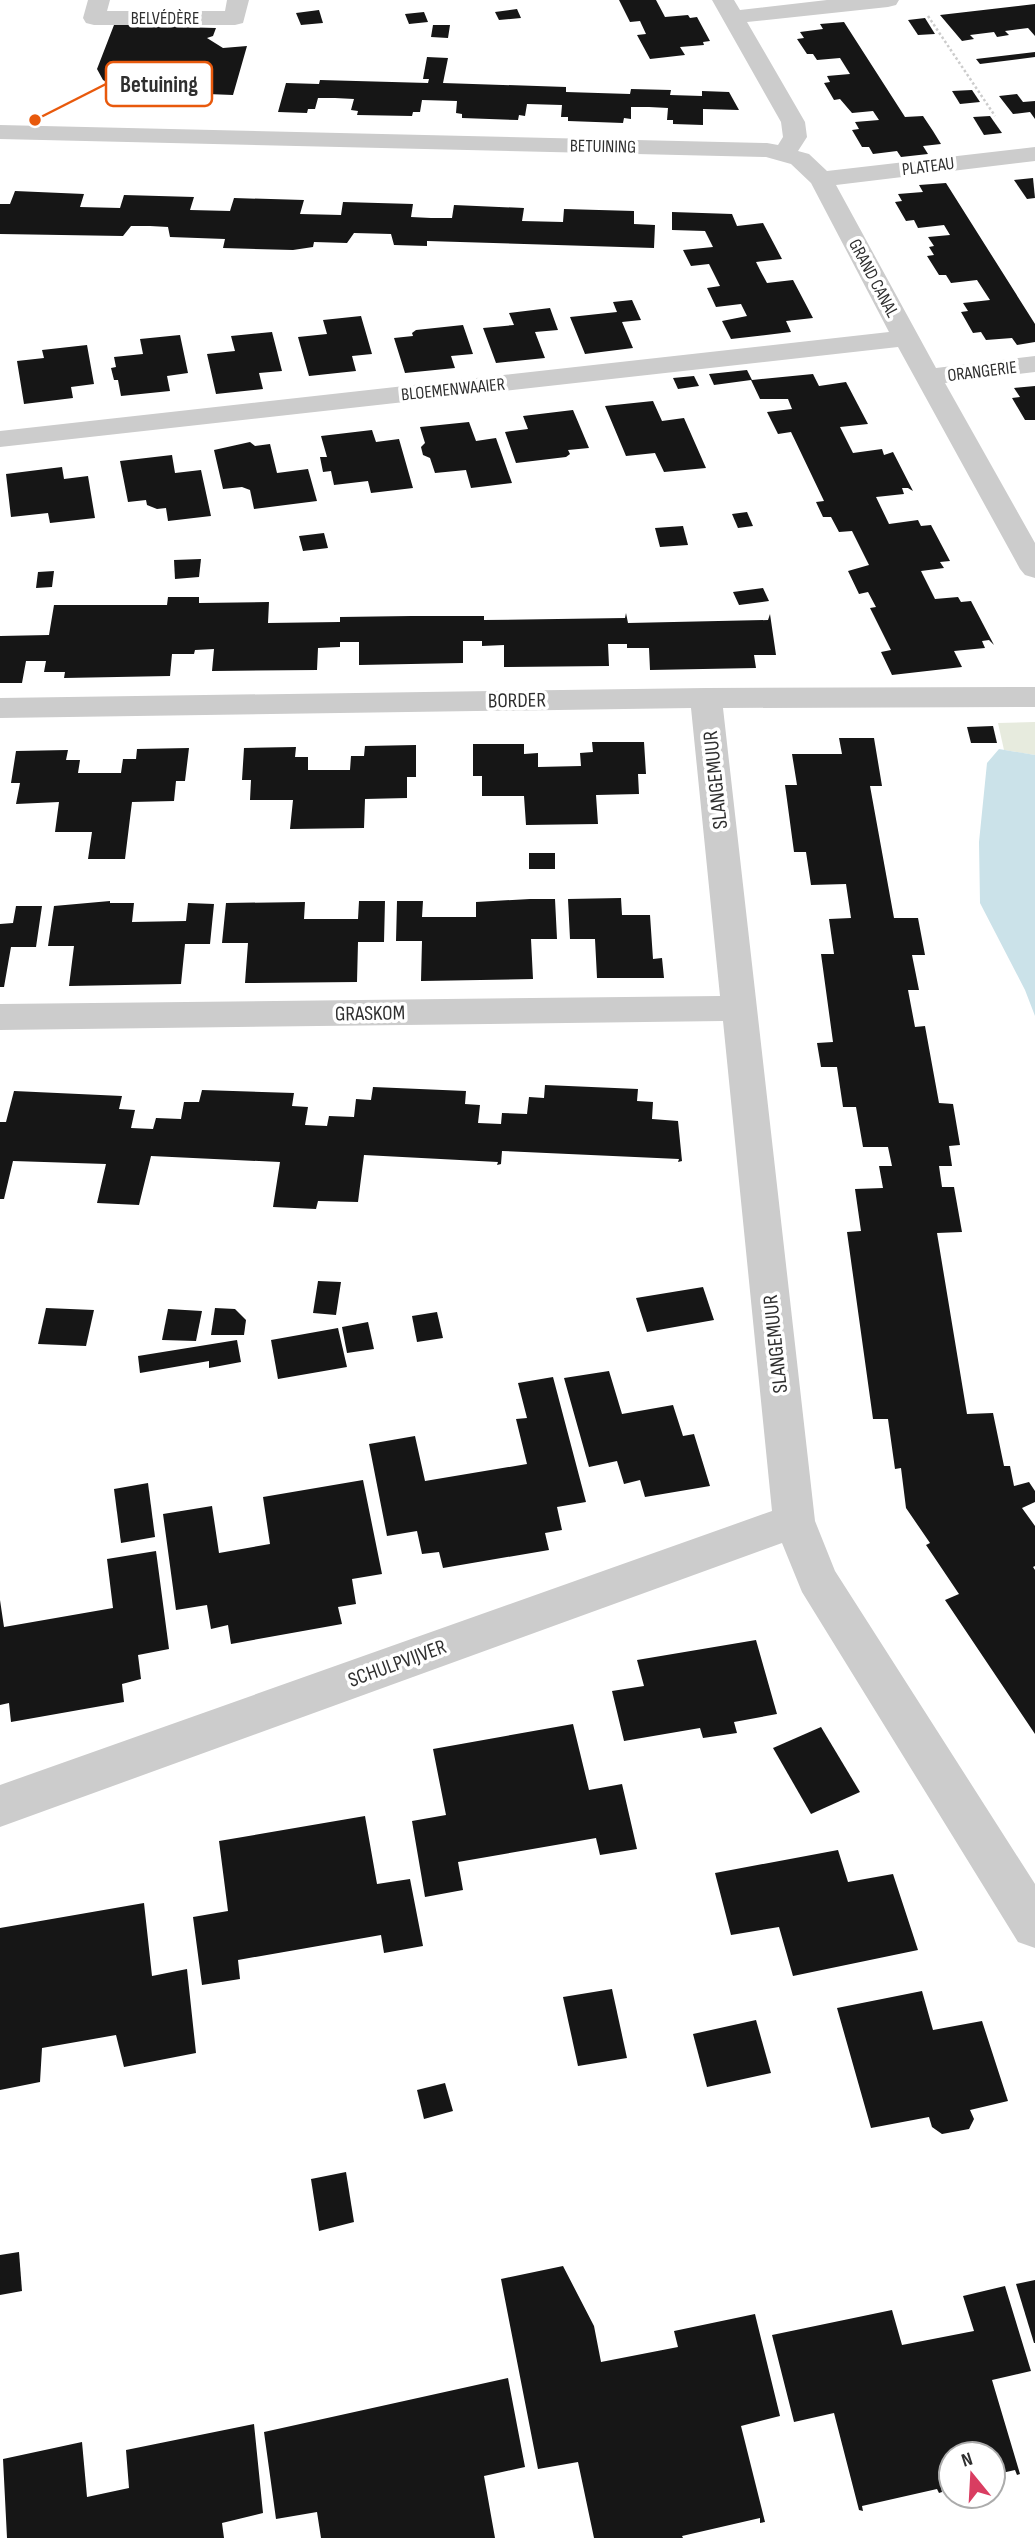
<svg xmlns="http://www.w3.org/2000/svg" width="1035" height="2538" font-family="'Sofia Sans Condensed',sans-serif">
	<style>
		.green { fill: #e7ebde }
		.water { fill: #cbe2e9 }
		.building { fill: #161616 }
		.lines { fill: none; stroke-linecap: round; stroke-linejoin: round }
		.path { stroke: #ccc; stroke-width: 2.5; stroke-dasharray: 2.5 2.5; stroke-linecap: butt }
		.minor { fill: #ccc; fill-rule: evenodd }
		.labels { text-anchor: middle; stroke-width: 7; stroke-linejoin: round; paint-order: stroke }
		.far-street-label { font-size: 18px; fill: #2f2f2f; stroke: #fff }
		.street-label { font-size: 21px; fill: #2f2f2f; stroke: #fff }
		.leader { fill: none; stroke: #e8590c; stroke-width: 2.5 }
		.callout-dot { fill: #e8590c; stroke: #fff; stroke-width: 2.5 }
		.callout { fill: #fff; stroke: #e8590c; stroke-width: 2.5 }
		.callout-label { font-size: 23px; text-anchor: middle; font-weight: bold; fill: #2f2f2f }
	</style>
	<rect width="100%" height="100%" fill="#fff"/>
	<path class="green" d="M1035,722V755L1004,750L998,723Z"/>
	<path class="water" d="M999,749L1035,755V1016L1025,990L980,903L979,842L987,763Z"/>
	<g class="building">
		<path d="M619,0H656L665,17L688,15L690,18L697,17L710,41L703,42L704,45L680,47L685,55L650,59L637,35L646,34L640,21L630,22Z"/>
		<path d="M1035,4V36L1028,28L1005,31L1009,35L997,37L994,32L970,35L974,39L962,41L940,15Z"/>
		<path d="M517,9L521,18L499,20L495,12Z"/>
		<path d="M319,10L323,23L301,25L296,13Z"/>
		<path d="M424,12L428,22L409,24L405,14Z"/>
		<path d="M925,18L935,34L918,35L908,20Z"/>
		<path d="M844,22L905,117L923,116L933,131L941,144L923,146L928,154L901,157L897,151L873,154L869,147H862L852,130L859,129L855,122L879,120L873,111L852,113L840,99L834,100L824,83L830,82L827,76L850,74L840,58L817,60L813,54H807L797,39L804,38L800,32L823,29L820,24Z"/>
		<path d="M162,24L161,26L179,24L178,27L216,28L213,36L207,38L223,48L247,46L233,95L131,91L117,88L103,80L97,69L114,25Z"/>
		<path d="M433,25H450L448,38L431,37Z"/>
		<path d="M1035,52V57L980,64L976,59Z"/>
		<path d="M427,57L448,58L443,83L566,87V92L630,94L631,89L671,90L670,95L702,96V91L729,92L739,110L703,109V125L673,124V120H667L668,108L649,107H631V119L624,118L623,123L568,121V117H561L562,105L527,104L525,116L519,115L518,120L462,118V114L456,113L457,101L422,100L420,112H413L412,116L357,115L358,111L351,110L354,99L335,98H318L315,109H308L307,113L278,112L286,83L319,84L320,80L428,83L429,79H423Z"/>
		<path d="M972,90L980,102L960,104L952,91Z"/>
		<path d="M1017,94L1023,102L1035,101V119L1030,112L1013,114L999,96Z"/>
		<path d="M990,116L1002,133L984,135L973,117Z"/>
		<path d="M1033,178L1035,198L1027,199L1014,180Z"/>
		<path d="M946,183L1035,324V342L1017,345L1012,338L986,340L981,332L973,333L961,312L968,311L963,303L990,300L977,280L951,283L946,275H939L927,256L934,255L929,247L934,246L928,237L950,235L944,225L918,228L914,220L906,221L895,202L902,201L898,194L923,192L919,185Z"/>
		<path d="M15,191L84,194L80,207L120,208L124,195L194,197L190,210L230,211L234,198L304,200L300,214L341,215L343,202L413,204L411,217L431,218H452L454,205L524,208L522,221L563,222L564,209L634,211V224L655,225L654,248L427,241V246L394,245L391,234L354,233L347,243L314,242L313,247L293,250L223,248L225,239L170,237L168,227L150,226H131L123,236L0,234V204H10Z"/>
		<path d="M672,212L732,214L737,226L763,223L782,259L756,262L761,272L767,283L793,280L813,318L786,321L791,332L731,339L722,321L747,316L741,304L716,307L707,288L720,286L709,264L691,266L683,250L713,247L705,231L672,230Z"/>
		<path d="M632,300L641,320L622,322L633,348L585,354L570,317L617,312L613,302Z"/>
		<path d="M550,308L558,330L535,332L545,358L496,363L483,328L514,325L509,313Z"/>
		<path d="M361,316L372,354L352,356L356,371L309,376L298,337L327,334L323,320Z"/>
		<path d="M463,325L473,354L451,356L455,368L405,373L394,338L413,336L412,333L416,330Z"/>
		<path d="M272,332L282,371L259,373L263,389L216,394L207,354L235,351L231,336Z"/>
		<path d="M180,335L188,373L167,376L170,391L121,396L118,380H114L111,368L116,367L114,357L143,354L140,339Z"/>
		<path d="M87,345L94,384L71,387L73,398L24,404L17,361L44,358L42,350Z"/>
		<path d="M747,370L752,380L813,374L819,386L846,382L868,424L840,427L853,453L882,449L884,455L893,452L913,491L908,488H902L904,494L876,497L889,524L918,520L921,526L931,525L950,561L940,562L944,568L921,571L935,599L958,597L961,602L971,601L994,645L989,640L982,641L985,648L954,651L962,667L892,675L881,652L891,650L870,608L876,607L868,592L859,594L848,571L869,565L852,531L839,532L831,517H823L816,502L824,501L791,432L778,434L767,412L792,409L788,399H760L751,380L714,385L709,374Z"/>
		<path d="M694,376L699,386L678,389L673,378Z"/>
		<path d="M1035,386V420H1025L1012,398L1020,397L1014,388Z"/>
		<path d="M653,401L662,421L684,418L706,468L664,472L655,453L626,456L605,406Z"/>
		<path d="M573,410L589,448L568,450L570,454L566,457L516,463L505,432L528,429L523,416Z"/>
		<path d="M469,422L476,441L496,438L512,483L471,488L466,470L435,473L430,458L423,455L421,447L425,443L420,427Z"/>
		<path d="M372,430L376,442L399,439L413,488L371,493L368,481L334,485L331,471L323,472L320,457H327L321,436Z"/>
		<path d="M250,442L255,446L270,444L277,473L308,469L317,501L254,509L250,490L242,487L223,489L214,450Z"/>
		<path d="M172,455L175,473L201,470L211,516L168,521L166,508L157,509L147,505L146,500L128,502L120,461Z"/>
		<path d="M62,467L64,479L88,476L95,518L50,523L48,513L11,517L6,474Z"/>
		<path d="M747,512L753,526L738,528L732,514Z"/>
		<path d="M683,526L688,545L660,547L655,528Z"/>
		<path d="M324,533L328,548L303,551L299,536Z"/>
		<path d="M201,559L199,577L175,579L174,560Z"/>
		<path d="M54,571L52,587L36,588L38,572Z"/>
		<path d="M763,588L769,601L739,605L733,592Z"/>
		<path d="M168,597H199V603L269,602L268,623L340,622V617L411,616H484V620L625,618L626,613L628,623L768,620L770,614L776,655H754L756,668L650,670L649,648H627V644H608L609,666L504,667V645L482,646V641H463V663L359,665V642H340V647L318,648L317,670L212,671L214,649L195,650L194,654H172L170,676L64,678L65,672H44L46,661H26L22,683H0V636L49,635L54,605H167Z"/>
		<path d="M993,726L997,743H971L967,727Z"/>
		<path d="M839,738H874L882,786H870L894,918H918L925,955H912L919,990H908L915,1027L925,1026L939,1103L953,1104L960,1145L949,1146L952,1166H939L942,1187H954L962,1232L937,1233L967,1414L993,1413L1004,1466H1010L1014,1486L1029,1482L1035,1491V1502L1022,1508L1035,1526V1566L1033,1567L1035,1570V1734L945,1600L959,1594L926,1545L930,1543L906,1508L901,1468L895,1469L888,1419H873L847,1232L861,1231L855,1189L883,1188L879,1166H892L888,1147H863L856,1107H843L837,1067H821L817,1043L833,1042L821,954H834L829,919L851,918L846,884L811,885L806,852H794L785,785H797L792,754H842Z"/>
		<path d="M592,742H644L646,774H638L639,794L596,795L598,824L526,825L524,796H482V776H473V744H524V754L538,753V767L581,766L580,753L593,752Z"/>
		<path d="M416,745V777H407V798L365,799L364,828L290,829L293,800H250L251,780H242L244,748L296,747L295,757H308V770H350L351,756H364L365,746Z"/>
		<path d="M189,748L185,781H176L174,801L132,802L125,859H88L92,832H55L59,802L16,804L20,783H11L16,751L68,750L66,760H80L78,773H121L123,759H136L137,749Z"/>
		<rect x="529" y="853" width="26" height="16"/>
		<path d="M621,898L622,915H650L653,959L662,958L664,978H597L595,939H570L568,899Z"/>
		<path d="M530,899H555L557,939H531L533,979L421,981L422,941H396L397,901H423L422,917H476V902Z"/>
		<path d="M110,901V903H134L132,922L186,921L188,903L214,904L210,944H185L181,984L69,986L74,946H48L54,906Z"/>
		<path d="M359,901H385L384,942H358L357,982L245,983L248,943H222L226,903L305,902L304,919H358Z"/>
		<path d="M16,906H42L36,947H11L4,987H0V924L13,923Z"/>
		<path d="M545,1085L638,1089L637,1101L653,1102L652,1119L678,1121L682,1161L678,1162L679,1159L502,1151L501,1164L497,1165L498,1162L364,1155L358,1202L318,1201L316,1209L273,1207L280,1162L151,1156L139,1205L97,1203L106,1164L13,1161L4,1199H0V1122H6L14,1091L122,1096L119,1109L135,1110L131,1128L153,1129L156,1118L181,1119L184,1102H199L202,1090L294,1093L292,1106L308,1107L305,1125L327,1126L329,1116L354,1117L356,1099L371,1100L373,1087L466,1091L465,1104L480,1105L478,1123L501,1124L502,1113L527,1114L529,1097L544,1098Z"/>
		<path d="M318,1281L341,1282L336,1315L313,1313Z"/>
		<path d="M703,1287L714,1320L647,1332L636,1298Z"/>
		<path d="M46,1308L94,1310L86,1346L38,1344Z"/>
		<path d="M215,1308L235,1309L246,1320L244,1335H211Z"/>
		<path d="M168,1309L202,1311L196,1341L162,1340Z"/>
		<path d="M437,1312L443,1338L417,1342L412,1316Z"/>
		<path d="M368,1322L374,1349L347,1353L342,1327Z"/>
		<path d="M338,1328L347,1367L278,1379L271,1340Z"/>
		<path d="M237,1340L241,1362L209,1368V1361L140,1373L138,1356Z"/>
		<path d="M609,1371L622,1414L673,1405L683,1436L694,1434L710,1486L645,1497L640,1480L624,1484L617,1461L589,1467L564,1378Z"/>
		<path d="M553,1377L586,1502L557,1507L562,1530L545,1533L549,1550L443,1568L439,1552L422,1554L417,1531L387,1536L369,1444L415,1436L425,1481L527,1464L516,1419L527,1418L518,1383Z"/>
		<path d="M363,1480L382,1574L352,1579L356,1604L338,1607L342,1624L231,1644L228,1625L211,1629L207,1605L176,1610L163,1514L212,1506L219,1553L270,1544L263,1497Z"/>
		<path d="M148,1483L155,1537L121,1543L114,1489Z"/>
		<path d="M156,1551L169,1649L138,1655L141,1679L122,1684L124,1702L11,1722L9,1703L0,1705V1600L4,1627L113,1608L107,1559Z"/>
		<path d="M756,1640L777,1714L734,1722L737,1733L703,1738L700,1728L624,1741L612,1691L644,1686L637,1660Z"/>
		<path d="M573,1724L589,1790L622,1784L637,1849L600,1855L596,1838L458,1862L463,1890L425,1897L412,1821L446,1815L433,1749Z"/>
		<path d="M821,1727L860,1792L811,1814L773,1748Z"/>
		<path d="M365,1816L377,1884L410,1879L423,1946L384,1953L381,1935L238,1960L240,1979L202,1985L193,1917L228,1911L219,1841Z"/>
		<path d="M838,1850L848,1882L893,1874L918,1950L793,1976L779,1927L731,1935L715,1873Z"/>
		<path d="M144,1903L152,1976L187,1969L196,2053L124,2067L116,2035L42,2048L40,2082L0,2090V1928Z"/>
		<path d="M612,1989L627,2058L578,2066L563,1997Z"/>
		<path d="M922,1991L933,2030L982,2021L1008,2101L970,2110L974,2119L969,2129L942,2134L932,2127L929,2117L871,2128L837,2008Z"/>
		<path d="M756,2020L771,2073L707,2087L693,2034Z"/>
		<path d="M445,2083L453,2111L424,2119L417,2090Z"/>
		<path d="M346,2172L354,2222L319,2231L311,2179Z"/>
		<path d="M19,2252L22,2291L0,2295V2255Z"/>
		<path d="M563,2266L594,2326L601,2362L678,2347L674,2331L755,2314L780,2416L741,2426L765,2522L760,2523V2518L682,2536L683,2538H594L578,2462L538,2469L501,2279Z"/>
		<path d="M1035,2280V2343H1034L1016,2284Z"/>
		<path d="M1005,2286L1031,2371L992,2380L1020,2474L1017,2475L1015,2470L993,2475V2454H951V2485L941,2487L942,2492L939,2493L937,2489L862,2506L863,2511L859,2510L834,2413L794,2422L772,2335L892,2310L902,2345L974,2331L963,2296Z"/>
		<path d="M508,2378L525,2467L484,2476L495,2538H321L317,2512L276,2519L264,2432Z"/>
		<path d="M254,2424L263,2513L222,2523L224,2538H7L3,2459L82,2442L87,2497L129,2488L126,2450Z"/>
	</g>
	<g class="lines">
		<path class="path" d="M928,16L995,116"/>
		<g class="minor">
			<path d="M88,0H110L107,11H225L227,0H249L243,23L235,25H94L86,23L83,18Z"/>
			<path d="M712,0H734L740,10L827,0H899L896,5L888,7L747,22L805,122L807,137L798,151L809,154L827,171L1035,147V161L836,185L936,368L1035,356V372L945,383L1035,543V578L1025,575L1020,569L898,347L0,447V431L889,332L811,183L791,164L766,157L0,139V125L767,143L778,145L783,137L781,122Z"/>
			<path d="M1035,687V707L723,708L815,1521L835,1571L1035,1884V1948L1018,1942L802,1592L782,1543L0,1827V1785L772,1511L723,1021L0,1030V1004L720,996L691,708L0,718V698L706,688Z"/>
		</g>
	</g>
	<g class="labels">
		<g class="far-street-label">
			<text x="165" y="24">BELVÉDÈRE</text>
			<text transform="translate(603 146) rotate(1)" y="6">BETUINING</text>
			<text transform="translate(928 166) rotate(-7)" y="6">PLATEAU</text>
			<text transform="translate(874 278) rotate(62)" y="6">GRAND CANAL</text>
			<text transform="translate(982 371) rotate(-7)" y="6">ORANGERIE</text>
			<text transform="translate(453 389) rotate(-6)" y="6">BLOEMENWAAIER</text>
		</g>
		<g class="street-label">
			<text transform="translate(517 700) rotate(-1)" y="7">BORDER</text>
			<text transform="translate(715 780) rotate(-96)" y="7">SLANGEMUUR</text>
			<text transform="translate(370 1013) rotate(-1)" y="7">GRASKOM</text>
			<text transform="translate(775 1344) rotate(-96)" y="7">SLANGEMUUR</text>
			<text transform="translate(397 1663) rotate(-20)" y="7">SCHULPVIJVER</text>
		</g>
	</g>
	<path class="leader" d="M35 120L106 84"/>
	<circle class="callout-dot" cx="35" cy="120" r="7"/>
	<rect class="callout" x="106" y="62" width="106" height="44" rx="7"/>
	<g class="callout-label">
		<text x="159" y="92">Betuining</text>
	</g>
	<g transform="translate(972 2475) rotate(342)"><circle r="33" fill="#ffffff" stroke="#acacac" stroke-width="2"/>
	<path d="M0-5L12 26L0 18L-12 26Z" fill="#d93d61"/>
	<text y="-10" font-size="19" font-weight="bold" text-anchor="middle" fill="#2f2f2f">N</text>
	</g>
</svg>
